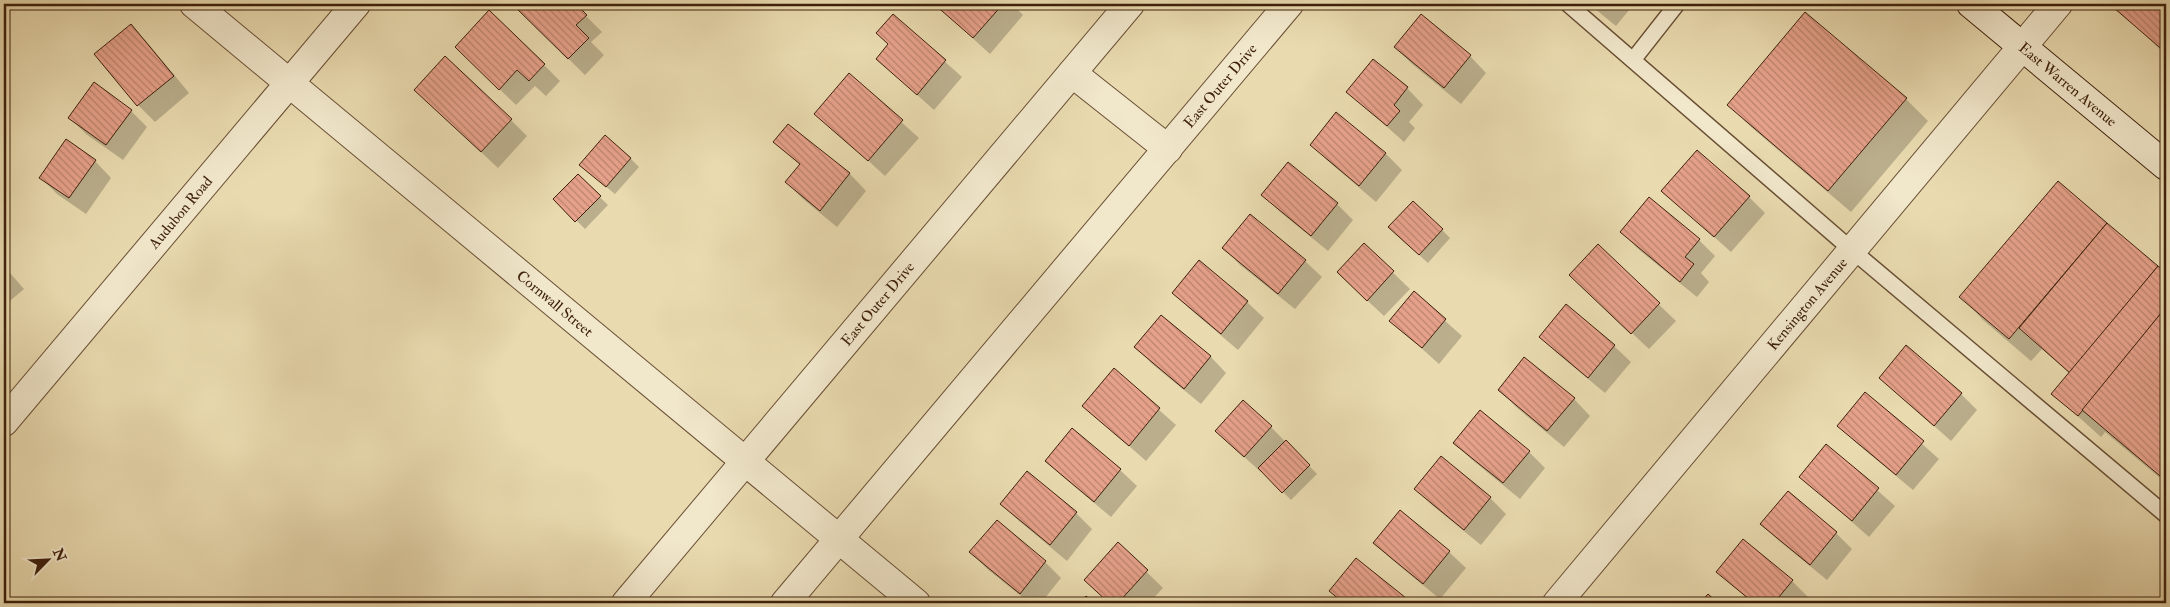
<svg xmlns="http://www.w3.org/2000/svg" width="2170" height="607" font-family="'IM FELL Double Pica',serif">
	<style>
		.shadow { fill: #0003 }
		.building { fill: url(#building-back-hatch); stroke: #3e200b }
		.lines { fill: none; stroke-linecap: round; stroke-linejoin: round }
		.service-casing { stroke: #694e34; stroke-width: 18 }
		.minor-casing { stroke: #694e34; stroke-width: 30 }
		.tertiary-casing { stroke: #694e34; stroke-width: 30 }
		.secondary-casing { stroke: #3e200b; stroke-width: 30 }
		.service { stroke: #f1e7cb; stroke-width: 15 }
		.minor { stroke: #f1e7cb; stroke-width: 28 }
		.tertiary { stroke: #f1e7cb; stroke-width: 28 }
		.secondary { stroke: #f1e7cb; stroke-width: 28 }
		.labels { text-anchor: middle; stroke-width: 4.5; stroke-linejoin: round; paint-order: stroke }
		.street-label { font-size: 15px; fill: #3e200b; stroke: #f1e7cb }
	</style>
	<defs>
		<pattern id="building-back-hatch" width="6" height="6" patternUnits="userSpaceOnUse" patternTransform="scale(1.25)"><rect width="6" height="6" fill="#e6a18a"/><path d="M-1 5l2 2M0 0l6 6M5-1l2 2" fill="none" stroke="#bc836f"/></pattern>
	</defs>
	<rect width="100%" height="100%" fill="#e9daaf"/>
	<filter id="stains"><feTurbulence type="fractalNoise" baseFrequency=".004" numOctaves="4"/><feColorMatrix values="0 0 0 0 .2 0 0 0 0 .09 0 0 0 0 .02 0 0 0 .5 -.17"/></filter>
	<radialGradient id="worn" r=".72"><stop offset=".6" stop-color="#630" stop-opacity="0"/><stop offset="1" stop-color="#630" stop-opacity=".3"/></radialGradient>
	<g class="shadow">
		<path d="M513,4H574L602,32L591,42L604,55L585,75Z"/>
		<path d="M935,4H1012L1023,15L990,54Z"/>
		<path d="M1589,4H1634L1616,26Z"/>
		<path d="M2119,4H2166V55L2116,8Z"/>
		<path d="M893,15L962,77L934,110L877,59L889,45L877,33Z"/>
		<path d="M1421,16L1470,56L1486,73L1461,104L1412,64L1395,47Z"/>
		<path d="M131,26L147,42L189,93L155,122L138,105L96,55Z"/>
		<path d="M456,47L544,65L560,81L546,96L535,86L516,105Z"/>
		<path d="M849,75L919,138L885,176L816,113Z"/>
		<path d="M1407,88L1423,105L1409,122L1415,128L1404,142L1348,92Z"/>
		<path d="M1906,99L1928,121L1851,212L1751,127L1729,105Z"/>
		<path d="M432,106L511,120L527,136L498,168Z"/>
		<path d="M131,111L147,127L123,160L86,134L70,118Z"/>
		<path d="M1337,114L1386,154L1402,170L1376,202L1328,161L1312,145Z"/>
		<path d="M788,125L850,174L866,191L837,227L803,199L786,182L800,165L774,142Z"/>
		<path d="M66,141L95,161L111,178L86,214L57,194L41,178Z"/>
		<path d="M630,158L639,167L615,194L589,173Z"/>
		<path d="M578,176L608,205L585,229L555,199Z"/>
		<path d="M2058,183L2166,274V483L2105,432L2101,437L2053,394L2070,374L2042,349L2031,361L1983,320L1961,297Z"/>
		<path d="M1663,191L1749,197L1765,213L1731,252Z"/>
		<path d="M1263,194L1337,204L1353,220L1328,251L1279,211Z"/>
		<path d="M1250,216L1305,261L1322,277L1295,309L1240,265L1224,248Z"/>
		<path d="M1442,230L1450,238L1428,263L1398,236Z"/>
		<path d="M1622,232L1699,240L1715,256L1701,273L1709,282L1697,297L1638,249Z"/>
		<path d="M1364,245L1410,289L1384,316L1355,289Z"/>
		<path d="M1598,246L1676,321L1649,349L1587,291Z"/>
		<path d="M1199,262L1247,302L1264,318L1238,350L1190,309L1173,293Z"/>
		<path d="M4,266L24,289L4,306Z"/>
		<path d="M1414,293L1462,336L1439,364L1391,321Z"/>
		<path d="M1566,306L1614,346L1631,362L1605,393L1557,353L1540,337Z"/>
		<path d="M1136,347L1210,356L1226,373L1201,404L1152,364Z"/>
		<path d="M1114,370L1176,425L1146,461L1084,406Z"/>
		<path d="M1880,378L1961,394L1977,410L1951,441Z"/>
		<path d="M1500,390L1574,399L1590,416L1564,447L1516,407Z"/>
		<path d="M1866,394L1939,459L1913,490L1855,442L1839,425Z"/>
		<path d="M1271,427L1317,474L1291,500L1262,471L1261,472L1233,447Z"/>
		<path d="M1455,443L1529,452L1545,468L1520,499L1471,459Z"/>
		<path d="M1827,446L1895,506L1869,537L1801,477Z"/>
		<path d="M1046,461L1120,470L1137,486L1111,517L1063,477Z"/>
		<path d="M1416,489L1490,498L1506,514L1481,545L1432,505Z"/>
		<path d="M1001,504L1076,513L1092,529L1067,561L1018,520Z"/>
		<path d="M1400,512L1449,552L1466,568L1440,599L1391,559L1375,543Z"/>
		<path d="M1762,524L1836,533L1852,549L1827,580L1778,540Z"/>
		<path d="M1118,544L1163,588L1149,603H1109L1085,580Z"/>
		<path d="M971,552L1045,562L1061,578L1041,603H1030L987,569Z"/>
		<path d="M1357,559L1405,599L1409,603H1344L1331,591Z"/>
		<path d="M1718,572L1792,581L1808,597L1803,603H1752Z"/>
	</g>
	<g class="building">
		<path d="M512,4H576L587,15L576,25L589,38L568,59Z"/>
		<path d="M934,4H1003L973,38Z"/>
		<path d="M2118,4H2166L2165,52L2114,8Z"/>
		<path d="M489,10L545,64L529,81L517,70L499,90L455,47Z"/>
		<path d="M1805,12L1907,98L1828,191L1727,105Z"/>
		<path d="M893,14L946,60L917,95L876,59L888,44L876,33Z"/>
		<path d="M1421,14L1471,55L1444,88L1394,47Z"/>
		<path d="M131,24L174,76L137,106L94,54Z"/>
		<path d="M445,56L512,119L481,152L414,90Z"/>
		<path d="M1373,59L1408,87L1394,105L1400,111L1387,126L1346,92Z"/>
		<path d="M849,73L903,120L868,161L814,114Z"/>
		<path d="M94,82L132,110L106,145L68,118Z"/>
		<path d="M1336,112L1386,153L1359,186L1310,145Z"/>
		<path d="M788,124L850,173L820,211L785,182L800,164L773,142Z"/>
		<path d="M605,135L631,158L606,187L579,165Z"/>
		<path d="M66,139L96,160L69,198L39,178Z"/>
		<path d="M1697,150L1750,196L1714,237L1661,191Z"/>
		<path d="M1288,162L1338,203L1311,236L1261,195Z"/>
		<path d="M578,174L601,196L575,222L553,199Z"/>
		<path d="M2058,181L2107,223L2009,339L1959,297Z"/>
		<path d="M1649,197L1700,239L1685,257L1694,264L1680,282L1620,232Z"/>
		<path d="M1413,201L1443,229L1419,255L1388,227Z"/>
		<path d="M1250,214L1306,260L1278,294L1222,248Z"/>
		<path d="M2107,223L2158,266L2070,373L2019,328Z"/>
		<path d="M1364,243L1394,271L1367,301L1337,272Z"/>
		<path d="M1598,244L1660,303L1631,334L1569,275Z"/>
		<path d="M1199,260L1248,301L1221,334L1172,293Z"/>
		<path d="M2158,266L2166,272V307L2078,416L2051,394Z"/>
		<path d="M1414,291L1446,319L1422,348L1389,321Z"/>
		<path d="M1566,304L1615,345L1588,378L1539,337Z"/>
		<path d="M2166,307V481L2082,410Z"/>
		<path d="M1161,315L1211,356L1184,389L1134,347Z"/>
		<path d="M1906,345L1962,393L1934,426L1879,378Z"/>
		<path d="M1524,357L1575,398L1547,431L1498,390Z"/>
		<path d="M1114,368L1160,408L1129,446L1082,406Z"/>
		<path d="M1865,392L1924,441L1896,475L1837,426Z"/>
		<path d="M1243,400L1272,426L1244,457L1215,431Z"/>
		<path d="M1480,410L1530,451L1503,483L1453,443Z"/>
		<path d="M1072,428L1121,469L1094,502L1045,461Z"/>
		<path d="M1286,440L1310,465L1282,493L1258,468Z"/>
		<path d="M1826,444L1879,488L1852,521L1799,477Z"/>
		<path d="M1441,456L1491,497L1464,530L1414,489Z"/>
		<path d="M1027,471L1077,512L1050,545L1000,504Z"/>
		<path d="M1788,491L1837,532L1810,565L1760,524Z"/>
		<path d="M1400,510L1450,551L1423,584L1373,543Z"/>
		<path d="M997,520L1046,561L1020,594L969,552Z"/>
		<path d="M1743,539L1793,580L1774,603H1754L1716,572Z"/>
		<path d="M1118,542L1148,570L1118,603H1109L1084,580Z"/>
		<path d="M1356,558L1406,598L1402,603H1344L1329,591Z"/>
		<path d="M1708,594L1718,603H1700Z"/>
		<path d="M1086,596L1095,603H1080Z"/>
	</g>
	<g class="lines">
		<g class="service-casing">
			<g id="service">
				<path d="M1568,4L1853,251L2166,515"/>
				<path d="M1633,60L1677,4"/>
			</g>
		</g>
		<g class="minor-casing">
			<g id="minor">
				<path id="s1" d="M194,4L916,603"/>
				<path id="s2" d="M4,422L356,4"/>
				<path id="s3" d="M1557,603L2058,4"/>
			</g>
		</g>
		<g class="tertiary-casing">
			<g id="tertiary">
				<path d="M1072,73L1168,149"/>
				<path id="s4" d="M626,603L1130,4"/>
				<path id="s5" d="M785,603L1289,4"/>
			</g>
		</g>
		<g class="secondary-casing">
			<g id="secondary">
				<path id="s6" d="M1971,4L2166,166"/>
			</g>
		</g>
		<use href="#service" class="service"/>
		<use href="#minor" class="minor"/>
		<use href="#tertiary" class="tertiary"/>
		<use href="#secondary" class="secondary"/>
	</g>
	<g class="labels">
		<g class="street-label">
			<text dy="5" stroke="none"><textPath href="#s5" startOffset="676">East Outer Drive</textPath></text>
			<text dy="5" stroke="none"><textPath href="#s6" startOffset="126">East Warren Avenue</textPath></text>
			<text dy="5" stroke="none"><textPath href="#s2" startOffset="274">Audubon Road</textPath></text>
			<text dy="5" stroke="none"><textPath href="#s1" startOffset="469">Cornwall Street</textPath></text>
			<text dy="5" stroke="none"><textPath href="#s4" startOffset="391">East Outer Drive</textPath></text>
			<text dy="5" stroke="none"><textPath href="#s3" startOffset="390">Kensington Avenue</textPath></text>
		</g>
	</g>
	<rect width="2170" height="607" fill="none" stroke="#e9daaf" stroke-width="20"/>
	<rect x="5" y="5" width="2160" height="597" fill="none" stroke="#3e200b" stroke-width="2.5"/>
	<rect x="10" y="10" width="2150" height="587" fill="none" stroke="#3e200b"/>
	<g transform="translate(48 560) rotate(66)" stroke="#f1e7cb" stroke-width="4" paint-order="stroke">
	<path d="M0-4L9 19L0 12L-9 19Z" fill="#3e200b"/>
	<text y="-8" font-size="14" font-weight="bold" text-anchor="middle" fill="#3e200b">N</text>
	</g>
	<rect width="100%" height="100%" filter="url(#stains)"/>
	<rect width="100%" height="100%" fill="url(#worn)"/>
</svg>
